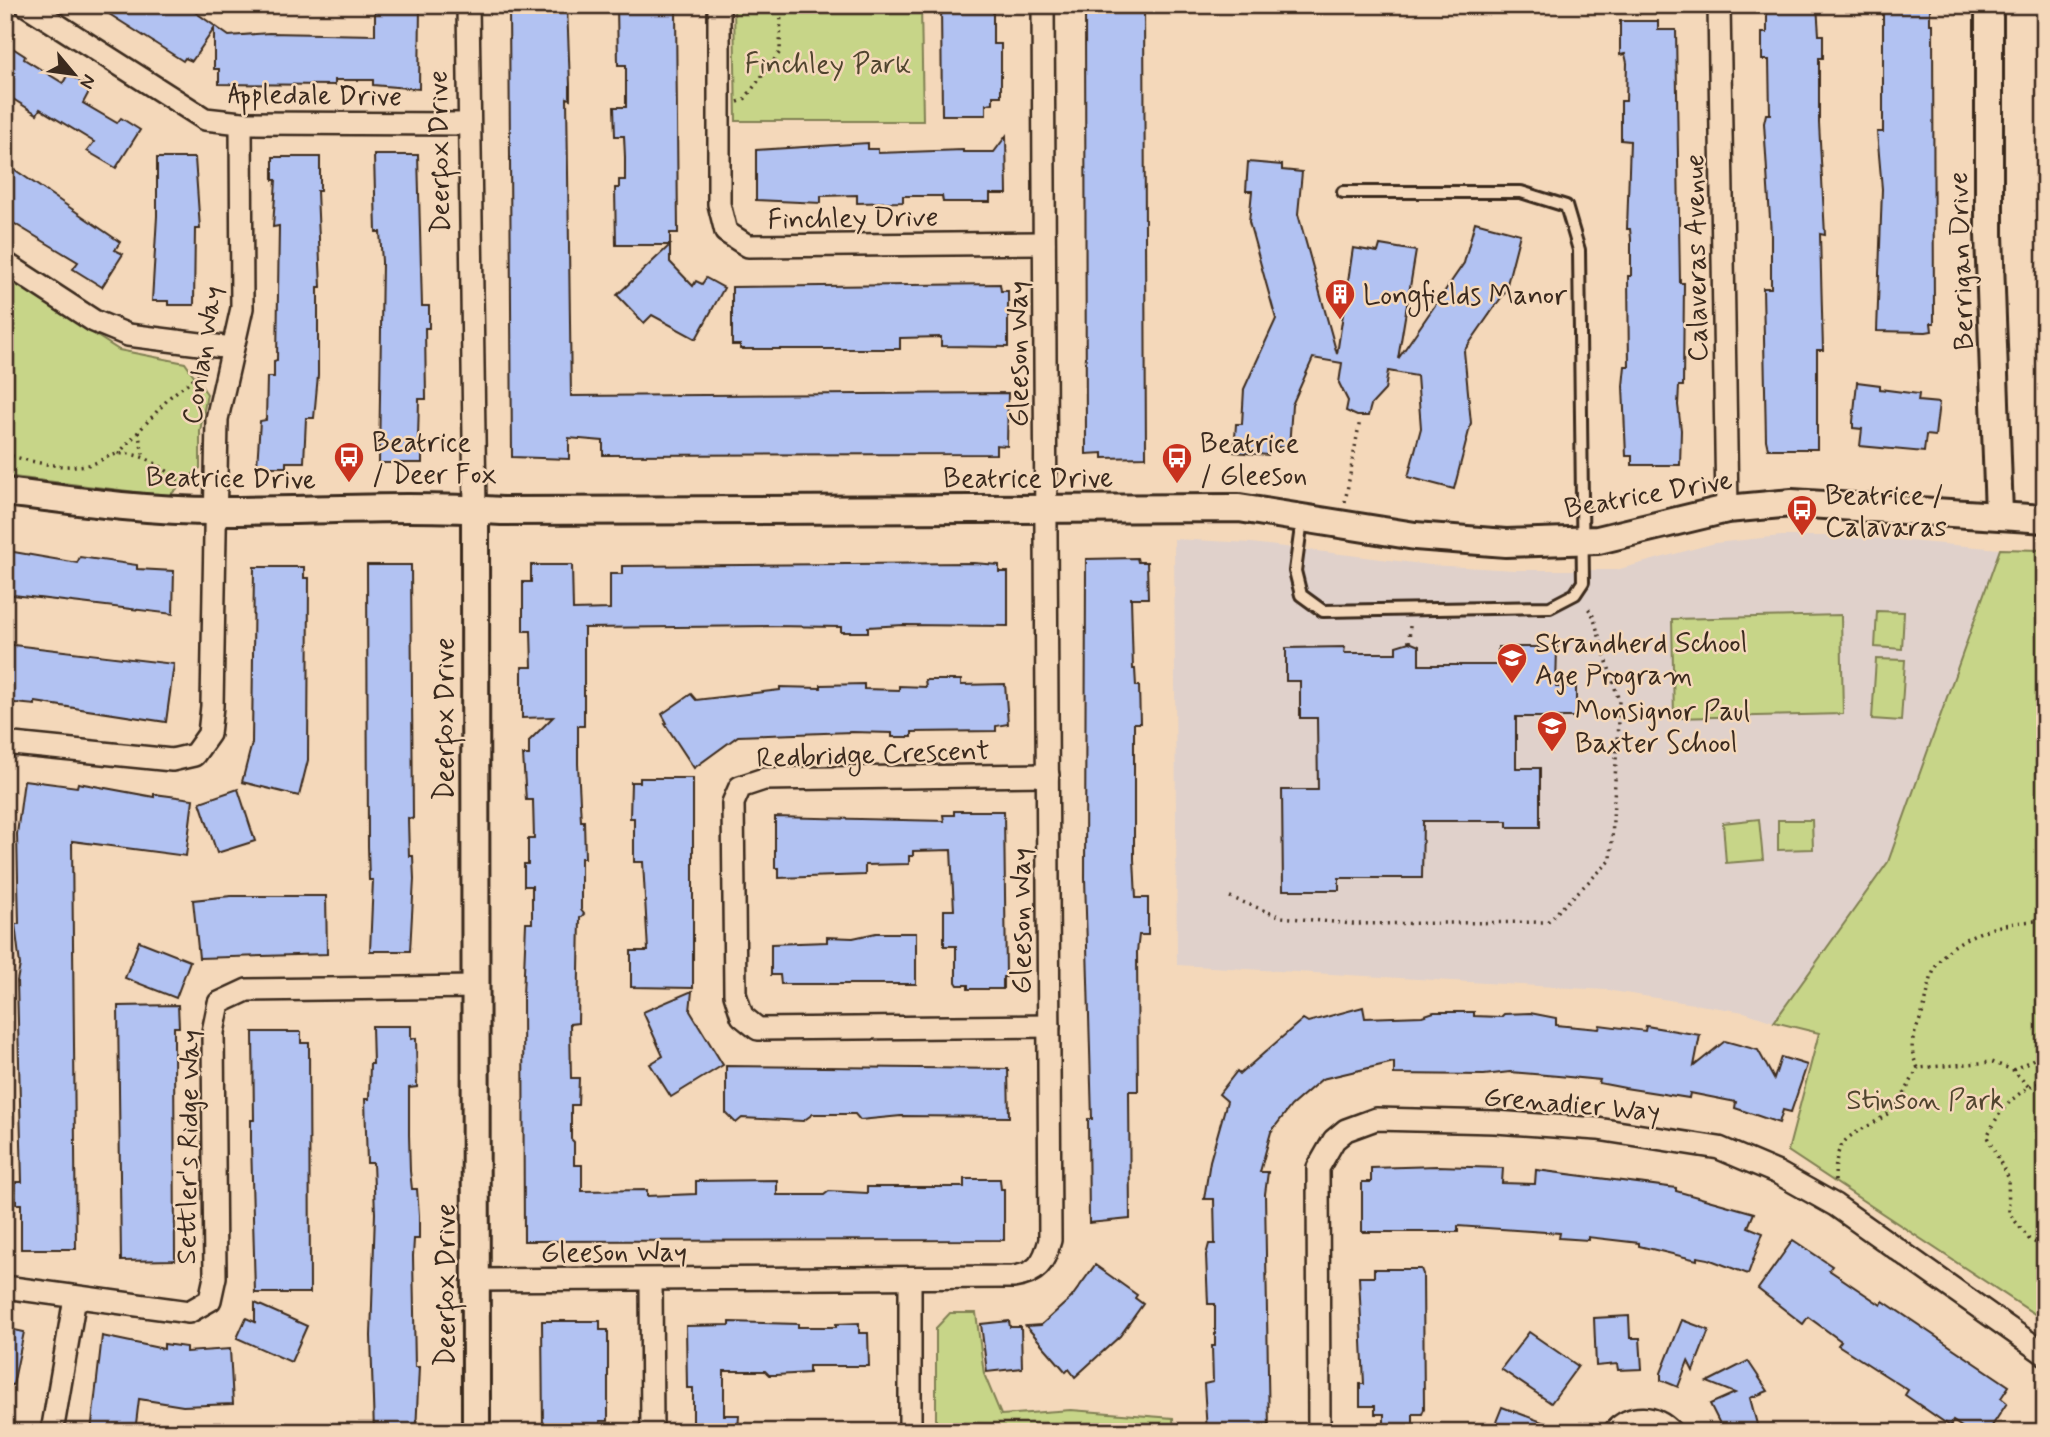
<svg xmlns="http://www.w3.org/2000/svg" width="2050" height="1437" font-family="Mynerve,sans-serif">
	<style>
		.built { fill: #e0d1cb }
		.green { fill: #c7d588; stroke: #818053; stroke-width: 2 }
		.building { fill: #b2c2f2; stroke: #3b2a1e; stroke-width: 2 }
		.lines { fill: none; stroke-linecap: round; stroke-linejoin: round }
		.service-casing { stroke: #3b2a1e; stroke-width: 16 }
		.minor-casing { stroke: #3b2a1e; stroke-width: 26 }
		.tertiary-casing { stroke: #3b2a1e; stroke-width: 32 }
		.path { stroke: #3b2a1e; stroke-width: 3.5; stroke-dasharray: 2 5; stroke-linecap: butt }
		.service { stroke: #f4d8ba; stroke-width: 10 }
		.minor { stroke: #f4d8ba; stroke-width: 21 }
		.tertiary { stroke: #f4d8ba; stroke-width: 26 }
		.labels { text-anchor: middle; stroke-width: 5; stroke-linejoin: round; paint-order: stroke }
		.park-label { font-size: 28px; fill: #50442e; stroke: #f4d8ba }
		.street-label { font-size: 28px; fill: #3b2a1e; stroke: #f4d8ba }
		.poi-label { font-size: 28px; fill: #3b2a1e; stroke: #f4d8ba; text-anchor: start }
	</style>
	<rect width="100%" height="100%" fill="#f4d8ba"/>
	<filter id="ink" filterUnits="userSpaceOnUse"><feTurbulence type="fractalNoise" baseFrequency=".0143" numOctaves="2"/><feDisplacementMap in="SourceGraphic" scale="14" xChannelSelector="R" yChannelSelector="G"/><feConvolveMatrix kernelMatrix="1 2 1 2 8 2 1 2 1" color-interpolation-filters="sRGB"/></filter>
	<g filter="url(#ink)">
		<path class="built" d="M1781,536H1852L2000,549L1888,862L1774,1022L1744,1012L1606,990L1177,965L1174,539L1251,543L1430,565L1515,570H1616L1715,543Z"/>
		<g class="green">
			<path d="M734,5H921L923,121H736Z"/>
			<path d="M5,277L119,350L185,363L207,394L200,431V468L169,496L5,476Z"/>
			<path d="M2000,549L2045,550V1321L1788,1151L1819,1033L1774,1022L1888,862Z"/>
			<path d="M1877,611L1904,612L1902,649L1875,647Z"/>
			<path d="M1841,615L1843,714L1674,718L1672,619Z"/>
			<path d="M1876,659L1905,660L1901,721L1872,719Z"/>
			<path d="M1759,819L1763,860L1726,863L1723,823Z"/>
			<path d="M1778,820H1812L1813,849L1778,850Z"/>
			<path d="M950,1313H976L984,1374L1001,1415L1071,1410L1173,1418L1174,1432H936V1328Z"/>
		</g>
		<g class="building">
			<path d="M95,5H185L229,36L269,33L375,35V9H378V5H420L419,89L373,85V80H335V85L219,84V69H214V29L192,61L185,58L183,61Z"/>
			<path d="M509,5H567L570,85V99L567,98L571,396L1008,393L1007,446L996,445V454L603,455V441L569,438V459L512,457Z"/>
			<path d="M617,5H669V9H676L678,233H670V262L693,286L696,281L702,284L706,278L724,288L696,339L652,315L644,323L617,295L670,245H616L615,188H619V180H625V157L624,136H615L614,107H626V65H618Z"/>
			<path d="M941,5H993V44H1001V96H993V103L986,104V115H942Z"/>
			<path d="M1085,5H1144L1146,457L1103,458V453L1086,454Z"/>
			<path d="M1767,5H1817L1819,35H1823V58H1819V123L1825,235L1820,234L1823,350H1817V449H1768L1766,440L1763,288H1771V235L1764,123L1766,114H1770L1769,60H1762V33H1767Z"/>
			<path d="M1883,5H1930V24H1933L1934,323H1931L1932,331L1926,332L1877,331L1882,189L1877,132H1883Z"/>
			<path d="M1620,21H1658V30H1676L1680,283H1684L1683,386H1679L1678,405L1681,430L1680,465H1632V456H1626L1623,386L1625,366H1629L1628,276H1631V239L1630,229H1627L1630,141L1621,140V101H1626L1627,63L1625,54L1620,55Z"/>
			<path d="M5,43L25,56L24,59L63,83L68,74L91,88L83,103L117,123L121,118L140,130L116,168L87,151L94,142L40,109L37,114L5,94Z"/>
			<path d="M1006,136L1007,194H990V202H943L942,196H903V202L857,203V195L821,196V203L756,200V150L868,143V149H878V153L963,150V152H994Z"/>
			<path d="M374,155H418L422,306H429V328H425L426,399H419L418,439H422V463H379L382,262L380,232H376Z"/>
			<path d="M273,157H320V191H317L321,287H318V375L314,418H306L304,462H286V467H257L260,421L266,420L267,377H274V361L277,360L279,226L273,227L276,180H273Z"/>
			<path d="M157,158H195L200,229H195L194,305H168V301H152L157,216Z"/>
			<path d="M1248,162L1282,165V170L1302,172L1298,214L1337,354L1353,248L1378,252L1380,245L1416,251L1398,359L1464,263L1475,222L1520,234L1505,292L1464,351L1471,423L1454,489L1408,477L1421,428L1417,376L1388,371L1385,390L1371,405L1368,416H1357L1346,411L1348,401L1339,383L1342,363L1313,358L1292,405L1289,448L1269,446L1268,455L1234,452L1236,424H1242L1244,389L1276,319L1249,222L1252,191H1246Z"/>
			<path d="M5,163L120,242L115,250L123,254L102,287L73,269L78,262L5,218Z"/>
			<path d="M1000,284L1001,291H1008V347L941,346V337L900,338V349H740V345H732V287Z"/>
			<path d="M1857,382L1880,385V389L1919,394L1918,401L1939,403L1935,436L1926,435L1924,452L1860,446L1862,429L1853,428V422Z"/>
			<path d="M8,551L77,563L80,557L137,565V569L174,571L173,614L5,594Z"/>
			<path d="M1137,558L1138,562H1147L1148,598H1131L1133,669H1135L1136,686H1139L1140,723H1134V859L1136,898H1148V935H1139L1137,952L1138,1091H1129L1130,1219L1089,1223L1088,1119H1092L1085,878L1086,559Z"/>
			<path d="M973,563L999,565V572H1008V626L904,625L868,627V632H841V627L771,626L584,628V726H578V764L581,821H584L585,858H581V910L584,914L580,918L578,1023L570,1024L571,1078H579L578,1105H571V1139L574,1142V1165H582V1191L647,1190V1196L696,1194V1181L777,1180V1195H824L829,1191L867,1193V1187H964V1179H1000L1001,1189H1004V1240L524,1241L523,996L526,923H532V886H524V864H528V839H534L533,800H526L523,755H529V741L553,717L522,718V667H532L531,631H523V582H531V565H572L573,610L610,609V574H622V566Z"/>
			<path d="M367,565H411L413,819L408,818L409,856H413L414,879L410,951H370L373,880H369L368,846Z"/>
			<path d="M254,567H304V578H309L308,760L299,796L242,782L252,743Z"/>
			<path d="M1409,642L1419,646V665H1498V647H1557L1556,687H1576V717H1516V768H1540V827H1507V821H1423L1422,878H1339V890H1283L1282,790H1318L1317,718H1300V681H1286V648L1345,647L1344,653H1396V646Z"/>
			<path d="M5,644L174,664L166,722L35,702V705L5,702Z"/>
			<path d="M925,680H961V685L1005,684L1008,724L996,726V731L912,732V737H892V733L852,732L738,736L694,768L665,724L667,723L662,714L691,694L696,700L780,690V687L821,688V685L864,684V689L899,690V686L926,687Z"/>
			<path d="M640,778H693V988L631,987V951H648L643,862H634V818H630L631,782H640Z"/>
			<path d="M24,780L77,787L78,783L154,797V794L193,799L186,856L72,841L76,1249H21V1204H16V1182H22L17,981L20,965L15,924H19L17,834Z"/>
			<path d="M238,789L255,841L217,853L200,802Z"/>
			<path d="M954,811H1004L1006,977H1003V989H968V985H958L956,982V946H944V910H954L951,850L913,851V856H909V864L865,865V875L779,878V868H775V817L944,821L943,815H954Z"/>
			<path d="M231,896H326L327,954L199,958L193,900Z"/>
			<path d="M876,933H916V984H781L780,975H771V944L827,942V937L853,938Z"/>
			<path d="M139,941L190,961L176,998L125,978Z"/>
			<path d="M692,991L690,1011L723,1065L671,1097L650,1064L663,1056L643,1012Z"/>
			<path d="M178,1005L179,1027H174V1044L175,1260L121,1261L118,1006Z"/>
			<path d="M1363,1007L1365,1018L1422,1016L1434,1012H1474V1016L1501,1017L1504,1014L1530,1013L1556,1018V1025L1599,1029L1600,1025L1645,1031L1646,1026L1700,1035L1694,1066L1725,1041L1758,1050L1774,1079L1781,1057L1807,1065L1791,1112L1783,1110L1779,1123L1735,1108L1736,1102L1690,1093L1689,1098L1625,1088L1599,1083L1600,1080L1558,1076L1510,1072L1484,1075L1394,1074V1062L1322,1079L1291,1106L1271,1132L1260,1172H1268L1265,1194L1269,1432H1207L1204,1384L1213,1382L1212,1346H1215V1304H1208L1206,1255L1209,1244H1215L1214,1199H1204L1210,1161L1227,1101L1219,1094L1237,1071L1240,1074L1303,1019L1308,1022Z"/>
			<path d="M372,1026H411V1039L416,1038L417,1087L409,1088V1135L410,1171L412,1189H417L419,1215V1239H414L413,1256L415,1367H419L416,1432H374L371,1336L375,1213L373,1163H367L365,1099H369L370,1064H373Z"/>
			<path d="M253,1032H301V1043H309L310,1293H255L251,1141V1120H254Z"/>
			<path d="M726,1066L1008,1069L1009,1117L901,1116L860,1120L855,1114H813L803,1121L742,1118L736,1123L726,1113Z"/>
			<path d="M1437,1166L1503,1168L1502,1183L1535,1184L1536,1170L1676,1188V1191L1754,1213L1748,1227L1763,1233L1748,1274L1708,1259L1697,1257V1260L1639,1246V1243L1588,1237V1240L1559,1238L1560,1233L1458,1226V1232H1362V1182H1371V1168Z"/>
			<path d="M1793,1240L1832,1266L1829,1270L1881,1305L1883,1301L2009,1386L2001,1398L2007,1403L1988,1432H1969L1953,1421L1950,1426L1905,1395L1908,1390L1838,1345L1841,1341L1808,1317L1803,1324L1758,1289Z"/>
			<path d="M1095,1265L1137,1295L1135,1298L1143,1304L1120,1336L1075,1377L1069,1369L1066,1372L1026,1326L1041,1325L1071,1298Z"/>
			<path d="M1374,1269H1421L1423,1274L1424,1409L1422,1414H1413V1432H1384V1414H1375V1406H1360V1384H1364L1359,1277H1374Z"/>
			<path d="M255,1303L307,1326L291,1362L237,1338L246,1318L255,1322Z"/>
			<path d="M1629,1316L1630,1338H1640L1642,1369L1618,1370L1617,1364L1596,1366L1594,1318Z"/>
			<path d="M1682,1320L1709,1330L1693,1371L1688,1361L1678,1387L1661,1380V1373Z"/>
			<path d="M542,1321H600V1330H608V1421H600V1430H543Z"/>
			<path d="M1009,1321L1010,1327H1021L1022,1368L987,1372L981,1324Z"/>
			<path d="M730,1322L798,1324V1327H836V1324L859,1323V1333H868L869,1366H809V1373L776,1375H769L765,1371H724V1415H739L738,1432H693V1388H687L686,1326L730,1325Z"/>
			<path d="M5,1328L24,1332L13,1385L5,1384Z"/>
			<path d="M1529,1332L1578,1366L1551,1403L1501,1369Z"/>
			<path d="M102,1336L164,1349V1344L186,1347V1352L230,1349L233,1404L183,1406L139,1399L135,1432H91Z"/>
			<path d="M1748,1361L1768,1391L1750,1398L1759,1432H1724L1710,1404L1735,1393L1707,1382Z"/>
			<path d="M1502,1407L1564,1430L1563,1432H1492Z"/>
		</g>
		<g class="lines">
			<g class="service-casing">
				<path id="service" d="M1302,520L1295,571L1301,595L1323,611L1550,607L1575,594L1583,582L1579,250L1566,206L1521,192H1343"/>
			</g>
			<g class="minor-casing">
				<g id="minor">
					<path d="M26,5L205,119L241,123L467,124"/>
					<path d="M468,5L475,509"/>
					<path d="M719,5V204L726,232L748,246L1044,243"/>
					<path d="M1719,5L1727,509"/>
					<path d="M5,263L94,321L128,335L232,348"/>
					<path d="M5,747L13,744L172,760L194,755L209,734L212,706L217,419L242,308L241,123"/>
					<path d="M1048,775L764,779L740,787L733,803L735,994L742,1016L758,1029L1049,1026"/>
					<path d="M910,1278V1432"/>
					<path d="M475,1280L1013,1277C1037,1274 1044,1263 1050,1240L1043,5"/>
					<path d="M651,1280L652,1432"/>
					<path d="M5,1287L189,1312L210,1300L215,1277L213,1032L219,1003L247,990L476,987"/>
					<path d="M52,1432L75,1298"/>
					<path d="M1319,1432L1318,1168L1334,1140L1346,1130L1376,1119L1495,1122L1598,1129L1719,1148L1778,1173L1835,1205L2045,1354"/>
					<path d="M1614,1432C1631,1413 1655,1415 1671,1432"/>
				</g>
			</g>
			<g class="tertiary-casing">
				<g id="tertiary">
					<path d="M1989,5V234L1999,514"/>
					<path d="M5,492C76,501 147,511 218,511C313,511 408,504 502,511L1239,508L1415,536L1506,543L1598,540L1727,509L1792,503L2045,519"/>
					<path d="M475,509L476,1432"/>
				</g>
			</g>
			<g class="path">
				<path d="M781,10L834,11L847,5"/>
				<path d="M738,102L744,100L780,52L781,5"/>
				<path d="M138,432L144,457"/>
				<path d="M5,454C32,462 59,469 87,465C97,464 107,455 118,454C144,451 168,471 186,486"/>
				<path d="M118,454L171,396L207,368"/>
				<path d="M1345,502L1360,420"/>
				<path d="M1409,642L1410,626"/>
				<path d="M1230,897L1281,917L1353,924L1547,922L1611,860L1619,701L1592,613L1586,606"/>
				<path d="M2013,1070L2045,1053"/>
				<path d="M2045,1081C2016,1090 1999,1110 1987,1137L2008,1177L2009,1213L2029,1239L2045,1248"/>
				<path d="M2028,1086L2013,1070L1992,1062L1918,1068C1906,1044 1915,1035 1923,1011C1928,996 1929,978 1937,964C1956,933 2010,920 2045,921"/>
				<path d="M1835,1181C1835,1133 1850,1139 1883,1117C1900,1106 1908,1086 1918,1068"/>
			</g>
			<use href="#service" class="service"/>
			<use href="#minor" class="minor"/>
			<use href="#tertiary" class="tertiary"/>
		</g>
	</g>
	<defs>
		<g id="building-pin" transform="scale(1.575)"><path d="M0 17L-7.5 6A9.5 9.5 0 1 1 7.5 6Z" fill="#c8321e" stroke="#f4d8ba"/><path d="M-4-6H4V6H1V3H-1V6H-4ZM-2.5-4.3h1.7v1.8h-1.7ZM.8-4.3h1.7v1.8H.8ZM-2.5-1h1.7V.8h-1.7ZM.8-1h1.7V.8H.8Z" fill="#fff"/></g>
		<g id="bus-pin" transform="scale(1.575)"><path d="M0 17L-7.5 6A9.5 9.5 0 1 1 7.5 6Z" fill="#c8321e" stroke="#f4d8ba"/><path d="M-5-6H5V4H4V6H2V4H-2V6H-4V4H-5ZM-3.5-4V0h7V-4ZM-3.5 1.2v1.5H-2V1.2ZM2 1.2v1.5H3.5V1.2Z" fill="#fff"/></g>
		<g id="school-pin" transform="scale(1.575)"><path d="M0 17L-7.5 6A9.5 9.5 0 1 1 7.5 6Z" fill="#c8321e" stroke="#f4d8ba"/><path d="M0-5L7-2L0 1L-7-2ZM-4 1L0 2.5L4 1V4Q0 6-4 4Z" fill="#fff"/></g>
	</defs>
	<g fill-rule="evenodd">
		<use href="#building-pin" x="1340" y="294"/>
		<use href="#bus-pin" x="349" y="457"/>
		<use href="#bus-pin" x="1177" y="458"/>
		<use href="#bus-pin" x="1802" y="510"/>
		<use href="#school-pin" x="1512" y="658"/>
		<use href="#school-pin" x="1552" y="726"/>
	</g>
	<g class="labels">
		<g class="park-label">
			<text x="828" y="73">Finchley Park</text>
			<text x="1925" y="1109">Stinson Park</text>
		</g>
		<g class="street-label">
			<text transform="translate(315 94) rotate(1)" y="10">Appledale Drive</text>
			<text transform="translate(438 152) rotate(-91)" y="10">Deerfox Drive</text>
			<text transform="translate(853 217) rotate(-1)" y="10">Finchley Drive</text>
			<text transform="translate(1695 258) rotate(-91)" y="10">Calaveras Avenue</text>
			<text transform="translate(1960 261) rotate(-92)" y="10">Berrigan Drive</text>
			<text transform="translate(1017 354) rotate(-90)" y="10">Gleeson Way</text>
			<text transform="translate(201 355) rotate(-81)" y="10">Conlan Way</text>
			<text transform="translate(231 477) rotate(1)" y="10">Beatrice Drive</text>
			<text x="1028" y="487">Beatrice Drive</text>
			<text transform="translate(1648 493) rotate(-10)" y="10">Beatrice Drive</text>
			<text transform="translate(443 719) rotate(-90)" y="10">Deerfox Drive</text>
			<text transform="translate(873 753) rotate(-2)" y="10">Redbridge Crescent</text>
			<text transform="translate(1020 921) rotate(-90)" y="10">Gleeson Way</text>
			<text transform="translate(1572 1103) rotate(5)" y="10">Grenadier Way</text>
			<text transform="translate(187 1147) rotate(-89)" y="10">Settler's Ridge Way</text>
			<text x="614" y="1261">Gleeson Way</text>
			<text transform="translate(444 1285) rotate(-90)" y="10">Deerfox Drive</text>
		</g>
		<g class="poi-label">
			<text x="1363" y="304">Longfields Manor</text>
			<text x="372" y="451">Beatrice<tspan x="372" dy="32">/ Deer Fox</tspan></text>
			<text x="1200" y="452">Beatrice<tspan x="1200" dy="32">/ Gleeson</tspan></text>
			<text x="1825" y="504">Beatrice /<tspan x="1825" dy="32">Calavaras</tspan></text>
			<text x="1535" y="652">Strandherd School<tspan x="1535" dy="32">Age Program</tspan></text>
			<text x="1575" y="720">Monsignor Paul<tspan x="1575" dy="32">Baxter School</tspan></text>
		</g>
	</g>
	<rect width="2050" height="1437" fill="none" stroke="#f4d8ba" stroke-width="28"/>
	<rect x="14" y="14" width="2022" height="1409" fill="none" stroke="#3b2a1e" stroke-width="2.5" filter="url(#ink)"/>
	<g transform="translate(74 74) rotate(119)" stroke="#f4d8ba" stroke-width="5" paint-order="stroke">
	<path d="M0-5L12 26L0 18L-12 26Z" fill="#3b2a1e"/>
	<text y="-10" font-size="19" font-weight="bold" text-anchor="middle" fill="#3b2a1e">N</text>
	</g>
</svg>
